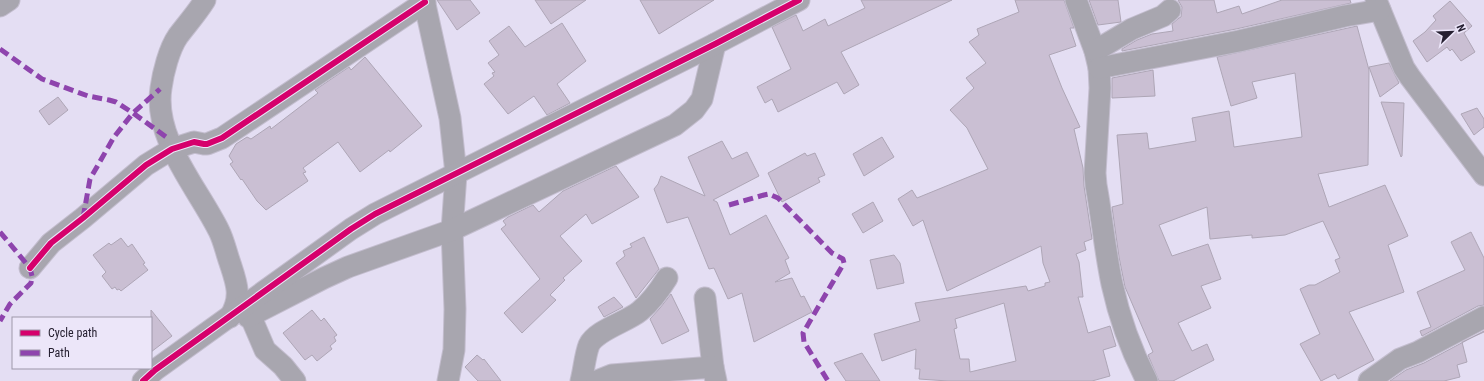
<svg xmlns="http://www.w3.org/2000/svg" width="1484" height="381" font-family="'Roboto Condensed',sans-serif">
	<style>
		.building { fill: #cabfd3; stroke: #aea6b6; fill-rule: evenodd }
		.lines { fill: none; stroke-linecap: round; stroke-linejoin: round }
		.minor-casing { stroke: #c3bdce; stroke-width: 23 }
		.minor { stroke: #a8a6af; stroke-width: 21 }
		.quiet { stroke: #8e44ad; stroke-width: 5; stroke-dasharray: 10 5; stroke-linecap: butt }
		.cycleway-casing { stroke: #ece6f9; stroke-width: 8 }
		.cycleway { stroke: #d6006c; stroke-width: 6 }
	</style>
	<rect width="100%" height="100%" fill="#e4def3"/>
	<g class="building">
		<path d="M437,0H470L480,13L457,30Z"/>
		<path d="M535,0H586L551,24Z"/>
		<path d="M640,0H714L659,34Z"/>
		<path d="M861,0H952L841,52L859,85L844,94L837,82L778,112L772,99L765,103L757,87L791,69L772,27L796,15L803,31L825,19L828,26L865,8Z"/>
		<path d="M1015,0H1064L1074,28H1070L1076,46L1049,55L1062,88L1080,127L1074,129L1083,168L1084,186L1092,239L1084,242L1086,250L1076,254L1079,262L1083,297H1078L1088,333L1110,326L1116,346L1103,350L1110,376L1092,381H948L919,379L920,369H915L916,349L882,361L874,334L920,321L915,303L1026,286L1028,291L1045,286V283L1050,282L1043,263L1041,246L947,291L923,220L913,226L898,199L912,190L917,198L988,169L967,128L950,110L974,88L966,78L986,63L969,42L979,35L977,29L1019,12ZM1004,303L1016,361L970,372L969,359H960L954,329L957,328L955,319Z"/>
		<path d="M1089,0H1118L1121,22L1098,25Z"/>
		<path d="M1178,0H1214L1217,13L1239,6L1242,14L1282,0H1350L1351,3L1236,29L1122,51V49L1137,40L1152,34L1173,31L1172,24L1179,18L1181,17L1182,7Z"/>
		<path d="M1450,1L1472,26L1464,33L1475,52L1461,61L1452,49L1450,51L1447,47L1427,62L1413,41L1425,32L1436,20L1433,16Z"/>
		<path d="M562,23L586,61L557,84L570,103L547,115L534,96L508,114L484,84L494,76L492,73L495,72L488,63L499,55L489,41L509,26L525,47Z"/>
		<path d="M1357,26L1369,70L1368,165L1318,174L1329,207L1385,185L1408,236L1388,245L1404,292L1349,312L1374,360L1338,379L1335,374L1321,381L1300,344L1320,334L1300,289L1309,285H1315L1340,272L1335,260L1340,258L1323,221L1285,235L1252,238V235L1210,239L1207,207L1159,225L1172,256L1208,244L1221,279L1201,286L1211,308L1178,323L1192,351L1207,344L1214,360L1173,381H1159L1148,355L1153,352L1125,287L1119,257L1112,207L1123,204L1117,135L1147,133L1149,149L1196,141L1192,118L1229,111L1234,147L1302,137L1295,73L1252,82L1257,98L1231,106L1217,57Z"/>
		<path d="M365,57L422,126L390,152L389,150L360,172L338,142L303,168L306,172L303,173L308,181L266,210L257,201L242,179L241,180L230,164L233,162L229,156L236,144L247,137L251,139L270,126L271,129L318,93L315,90L349,67L351,70Z"/>
		<path d="M1389,63L1399,83L1380,97L1369,67Z"/>
		<path d="M1153,70L1155,96L1112,98V78Z"/>
		<path d="M58,97L68,110L49,125L39,111Z"/>
		<path d="M1381,102L1404,103L1402,156L1401,157Z"/>
		<path d="M1477,108L1484,119V127L1474,135L1461,114Z"/>
		<path d="M882,137L894,157L864,176L853,154Z"/>
		<path d="M722,141L732,159L747,152L759,176L713,200L717,202L730,235L766,215L789,258L785,260L790,273L775,282L792,278L801,297L804,296L812,312L754,342L742,293L728,299L714,268L709,269L688,217L667,223L654,189L658,184L661,176L705,196L688,157Z"/>
		<path d="M805,153L807,156L815,153L825,175L818,178L820,182L782,202L768,173Z"/>
		<path d="M616,166L639,197L592,224L586,214L560,236L582,261L563,278L565,280L550,295L556,300L522,333L504,313L540,279L501,229L506,225L503,221L508,217L533,205L539,212L563,191Z"/>
		<path d="M873,202L883,221L863,233L852,214Z"/>
		<path d="M1471,232L1484,258V305L1478,306L1422,336L1420,331L1431,327L1417,292L1465,270L1451,242Z"/>
		<path d="M644,237L659,269L636,298L616,263L625,256L623,251L632,247L630,244Z"/>
		<path d="M121,238L128,247L132,244L145,263L143,264L148,270L121,291L119,289L117,290L115,287L112,289L102,276L106,272L93,255L109,243L111,245Z"/>
		<path d="M894,255L900,263L904,283L877,289L870,260Z"/>
		<path d="M671,294L689,331L662,344L650,319L660,308Z"/>
		<path d="M614,297L623,307L604,317L598,307Z"/>
		<path d="M151,310L172,336L151,352Z"/>
		<path d="M312,310L321,321L324,318L337,335L334,337L336,341L330,346L332,349L317,361L312,355L305,360L283,333Z"/>
		<path d="M1484,331V332L1462,342L1467,362L1457,365L1460,377L1444,381H1390L1406,370L1424,363Z"/>
		<path d="M862,353L869,364L880,381H846L834,363Z"/>
		<path d="M477,355L483,360L484,359L501,381H478L465,367Z"/>
	</g>
	<g class="lines">
		<g class="minor-casing">
			<g id="minor">
				<path d="M205,0C197,13 187,24 178,36C169,49 163,73 161,88C153,139 198,188 219,231C224,241 226,252 230,263C237,284 242,297 230,317"/>
				<path d="M424,0L450,118L456,174L452,230L455,309L454,350L448,381"/>
				<path d="M1076,0L1095,51L1099,68L1100,88L1095,173L1096,185C1102,217 1105,251 1112,284C1119,316 1132,352 1147,381"/>
				<path d="M1376,0L1404,68L1410,77L1484,175"/>
				<path d="M0,6L9,0"/>
				<path d="M1095,51L1132,29L1163,16L1170,10"/>
				<path d="M1099,68L1239,41L1345,16L1380,10"/>
				<path d="M30,268L51,243L83,218L146,165L172,149L194,142L204,144H207L222,138L425,2"/>
				<path d="M705,298L713,367"/>
				<path d="M250,315L265,350L283,366L295,381"/>
				<path d="M248,317L324,278L348,267L452,230L675,125L694,110L702,99L715,44"/>
				<path d="M143,381L155,370L351,229L375,214L715,44L799,0"/>
				<path d="M581,381C584,370 585,355 589,345C596,330 627,322 640,311C651,302 659,291 667,278"/>
				<path d="M597,381L612,375L713,367L716,381"/>
				<path d="M1369,381L1400,359L1418,352L1484,317"/>
			</g>
		</g>
		<use href="#minor" class="minor"/>
		<g class="quiet">
			<path d="M0,49L42,79L88,96L109,100L116,102L133,113L169,139"/>
			<path d="M729,205L764,195L769,194L778,198L832,253L843,259L844,263L803,333L804,342L828,381"/>
			<path d="M83,218L90,179L114,137L133,113L160,89"/>
			<path d="M0,232L30,268L32,276L31,283L10,304L0,321"/>
		</g>
		<g class="cycleway-casing">
			<g id="cycleway">
				<path d="M30,268L51,243L83,218L146,165L172,149L194,142L204,144H207L222,138L425,2"/>
				<path d="M143,381L155,370L351,229L375,214L715,44L799,0"/>
			</g>
		</g>
		<use href="#cycleway" class="cycleway"/>
	</g>
	<rect x="12" y="317" width="140" height="52" fill="#ece6f9" stroke="#9d97a9"/>
	<rect x="20" y="330" width="20" height="6" fill="#d6006c" stroke="#9d97a9"/>
	<text x="48" y="337" font-size="12" fill="#262031">Cycle path</text>
	<rect x="20" y="350" width="20" height="6" fill="#8e44ad" stroke="#9d97a9"/>
	<text x="48" y="357" font-size="12" fill="#262031">Path</text>
	<g transform="translate(1452 32) rotate(67)" stroke="#ece6f9" stroke-width="3" paint-order="stroke">
	<path d="M0-3L7 15L0 10L-7 15Z" fill="#262031"/>
	<text y="-6" font-size="11" font-weight="bold" text-anchor="middle" fill="#262031">N</text>
	</g>
</svg>
